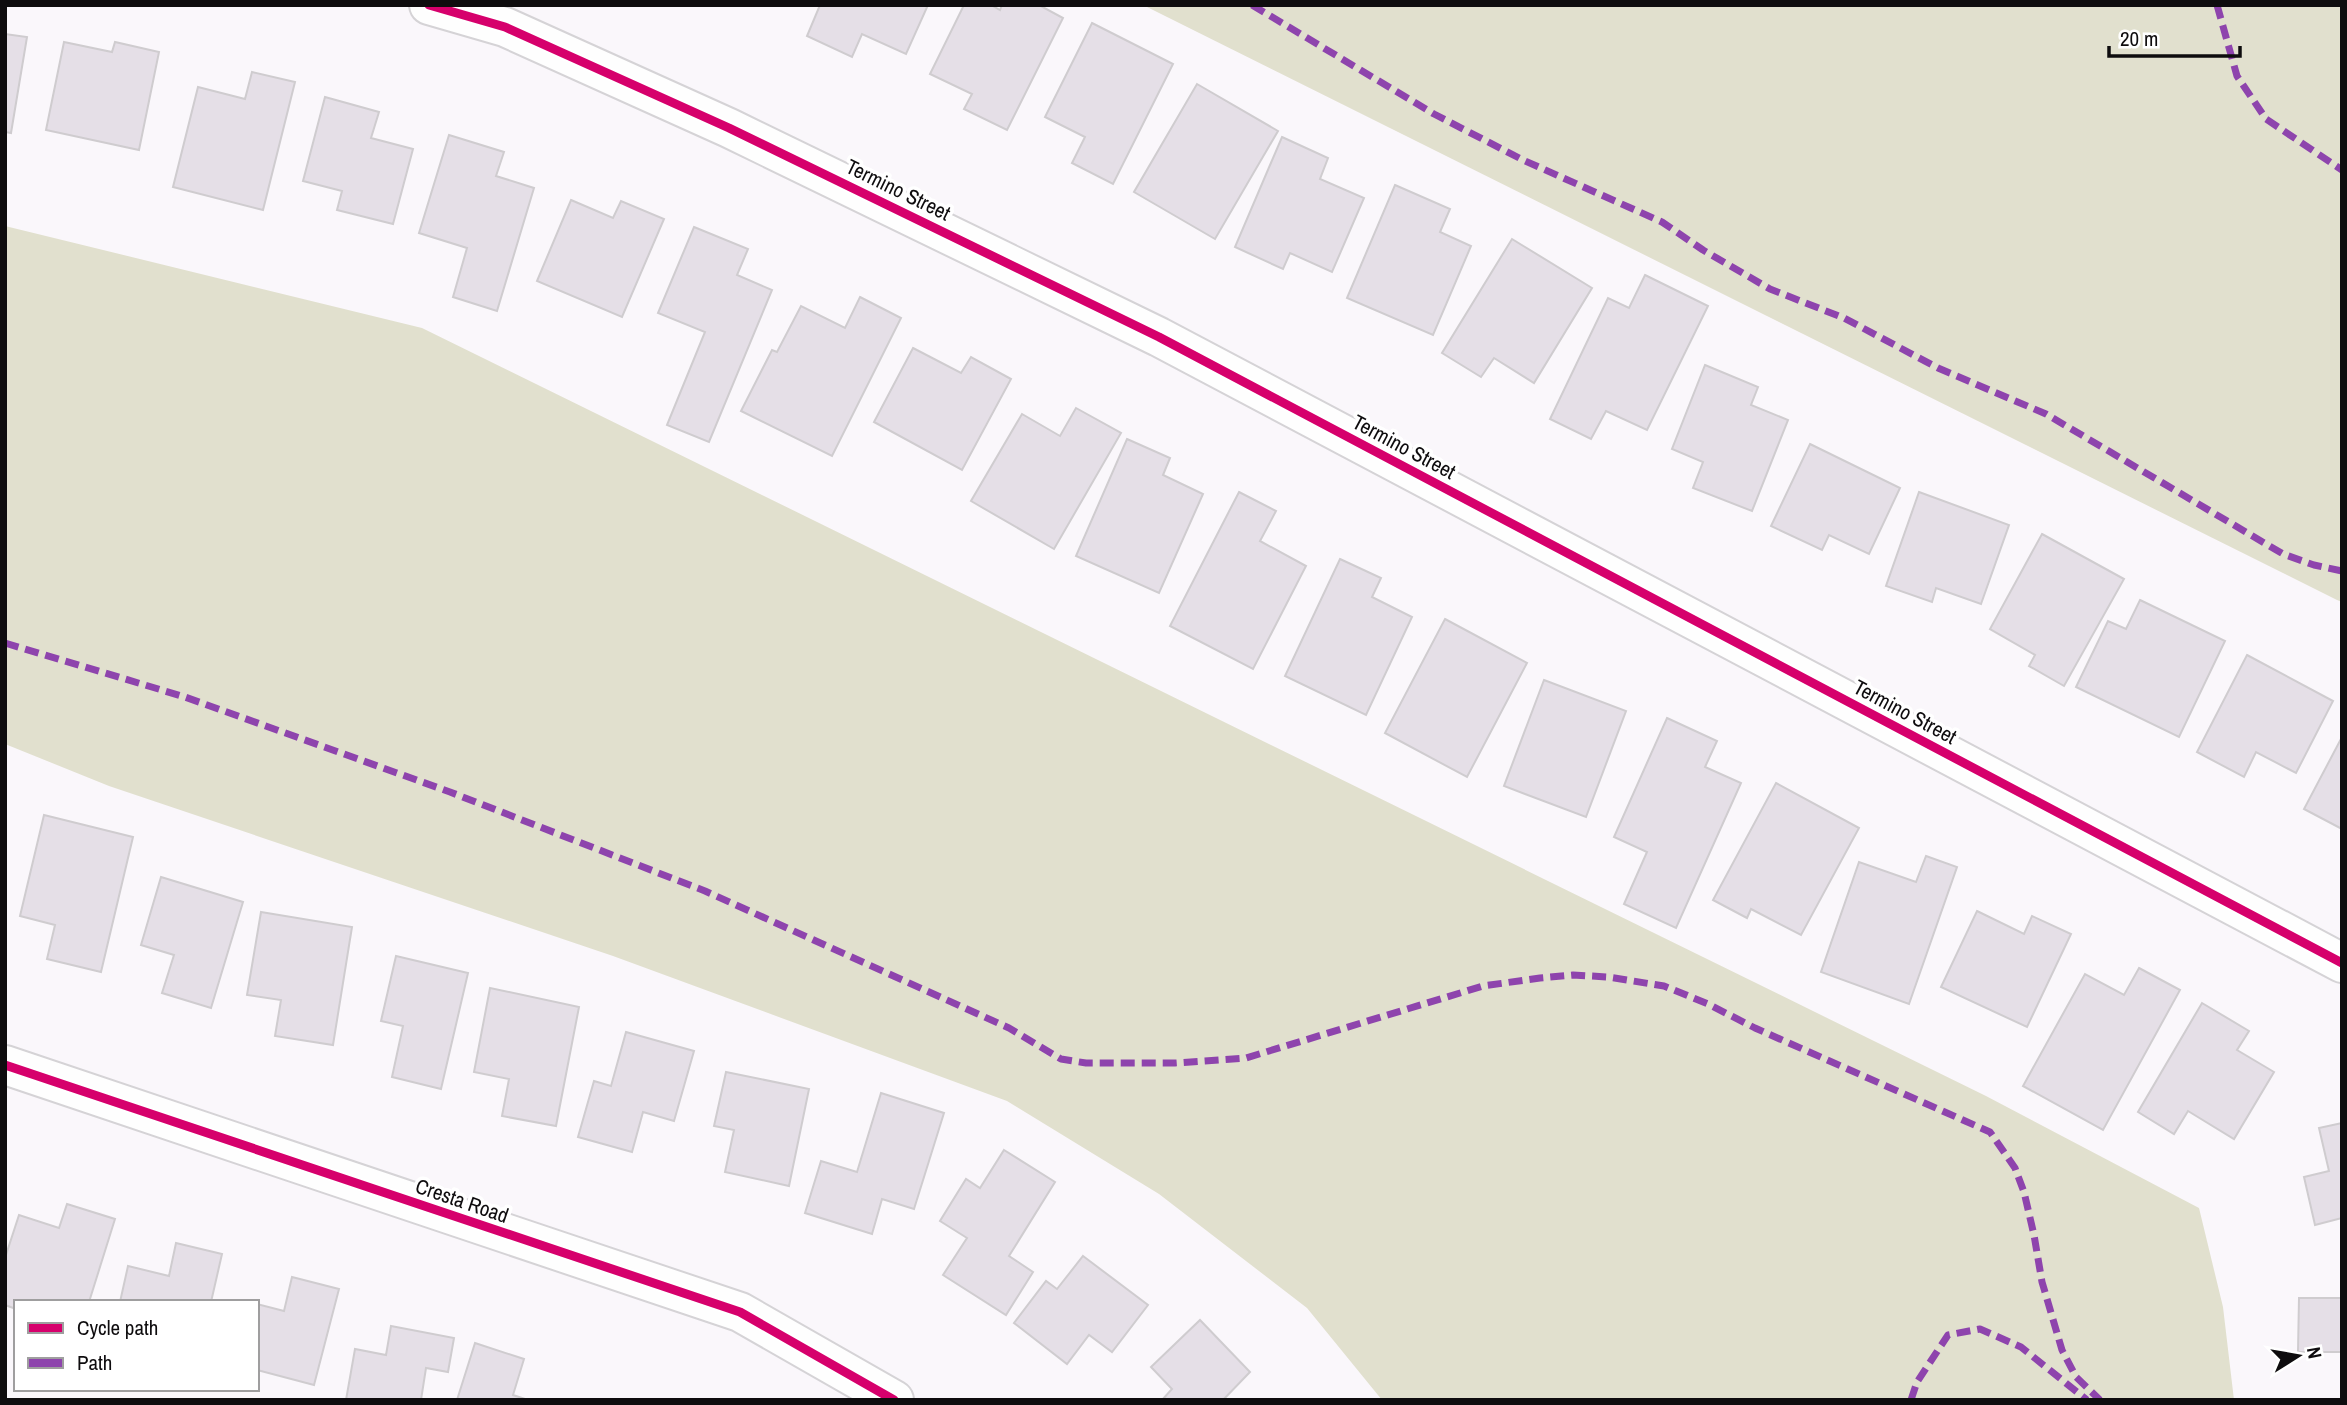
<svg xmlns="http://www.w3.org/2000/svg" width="2347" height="1405" font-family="'Archivo Narrow',sans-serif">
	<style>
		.green { fill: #e1e0ce }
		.building { fill: #e5dfe7; stroke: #cfcccf; stroke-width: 2 }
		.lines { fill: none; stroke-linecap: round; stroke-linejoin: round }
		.minor-casing { stroke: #d5d3d6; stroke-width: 42 }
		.tertiary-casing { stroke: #d5d3d6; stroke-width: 42 }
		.minor { stroke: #fefefe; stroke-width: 38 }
		.tertiary { stroke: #fefefe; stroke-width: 38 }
		.quiet { stroke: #8e44ad; stroke-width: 7; stroke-dasharray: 14 7; stroke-linecap: butt }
		.cycleway-casing { stroke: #fff; stroke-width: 13 }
		.cycleway { stroke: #d6006c; stroke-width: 9 }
		.labels { text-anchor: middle; stroke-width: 7; stroke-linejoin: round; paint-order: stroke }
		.street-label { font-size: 21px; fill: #0e0c0e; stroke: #fff }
	</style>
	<rect width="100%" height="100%" fill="#faf7fb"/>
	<g class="green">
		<path d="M1143,5H2342V602L2337,600Z"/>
		<path d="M5,226L422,328L1986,1096L2199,1208L2223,1307L2234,1400H1382L1307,1308L1159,1194L1007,1101L613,956L109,786L5,744Z"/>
	</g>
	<g class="building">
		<path d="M820,5H928L906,54L862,34L852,57L807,36Z"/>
		<path d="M964,5H991L1000,10L1002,5H1039L1063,18L1007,130L964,109L972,94L930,74Z"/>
		<path d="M1092,23L1173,64L1113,184L1072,163L1085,137L1045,117Z"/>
		<path d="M5,34L27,37L11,133L5,132Z"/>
		<path d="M64,42L112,52L115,42L159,52L139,150L46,130Z"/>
		<path d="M252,72L295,82L263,210L173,187L198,87L245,99Z"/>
		<path d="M1197,84L1278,131L1215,239L1134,192Z"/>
		<path d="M325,97L379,112L371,138L413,149L393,224L337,210L342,191L303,181Z"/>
		<path d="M449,135L504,152L496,176L534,188L497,311L453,297L467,248L419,233Z"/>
		<path d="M1282,137L1328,158L1320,179L1364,198L1332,272L1290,253L1283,269L1235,247Z"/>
		<path d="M1395,185L1450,209L1440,232L1471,246L1433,335L1347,298Z"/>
		<path d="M571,200L613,218L621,201L664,219L622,317L537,281Z"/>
		<path d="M694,227L748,249L737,275L772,290L709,442L667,425L705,332L658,313Z"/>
		<path d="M1512,239L1592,288L1534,383L1494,358L1481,377L1442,353Z"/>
		<path d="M1645,275L1708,306L1647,430L1606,411L1591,439L1550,419L1608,298L1629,308Z"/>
		<path d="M860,297L901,318L832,456L741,411L772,350L777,352L801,306L845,328Z"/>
		<path d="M913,348L961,373L971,357L1011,379L962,470L874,422Z"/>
		<path d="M1705,365L1758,387L1751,405L1788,420L1752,511L1693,488L1703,462L1672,449Z"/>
		<path d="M1076,408L1121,433L1054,549L971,501L1022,414L1060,436Z"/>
		<path d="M1127,439L1170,458L1163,475L1203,494L1159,593L1076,556Z"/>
		<path d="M1810,444L1900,488L1869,554L1829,535L1822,550L1771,526Z"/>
		<path d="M1239,492L1276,511L1260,541L1306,566L1253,669L1170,626Z"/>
		<path d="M1919,492L2009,525L1981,604L1936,588L1932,602L1886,586Z"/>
		<path d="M2042,534L2124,579L2064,686L2029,666L2035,655L1990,629Z"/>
		<path d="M1340,559L1381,578L1372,597L1412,617L1366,715L1285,676Z"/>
		<path d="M2140,600L2225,641L2179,737L2076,687L2108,621L2126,629Z"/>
		<path d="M1445,619L1527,663L1467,777L1385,733Z"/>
		<path d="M2247,655L2333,701L2296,773L2256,752L2244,777L2197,752Z"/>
		<path d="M1544,680L1626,711L1586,817L1504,786Z"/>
		<path d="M1667,718L1717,741L1705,767L1741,783L1676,928L1624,904L1647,852L1614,837Z"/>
		<path d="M2342,737V829L2304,809Z"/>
		<path d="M1776,783L1859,828L1801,935L1751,909L1747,918L1713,900Z"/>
		<path d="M44,815L133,837L101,972L47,959L55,925L20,916Z"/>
		<path d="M1926,856L1957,867L1909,1004L1821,972L1859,862L1916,882Z"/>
		<path d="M161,877L243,902L211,1008L162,993L174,955L141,945Z"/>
		<path d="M1977,911L2024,934L2032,916L2071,934L2027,1027L1941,987Z"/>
		<path d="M261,912L352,927L333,1045L275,1036L281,1000L247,995Z"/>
		<path d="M396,956L468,973L441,1089L392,1077L403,1026L381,1021Z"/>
		<path d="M2139,968L2180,990L2103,1130L2023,1086L2085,974L2124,995Z"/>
		<path d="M490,988L579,1007L556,1126L502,1116L509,1079L474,1072Z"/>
		<path d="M2202,1003L2249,1031L2237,1050L2274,1072L2234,1139L2188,1111L2174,1134L2138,1112Z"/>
		<path d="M626,1032L694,1051L674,1121L643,1112L632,1152L578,1137L594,1081L611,1086Z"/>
		<path d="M726,1072L809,1089L789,1186L725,1172L734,1130L714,1126Z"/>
		<path d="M881,1093L944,1113L914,1209L882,1199L872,1234L805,1213L821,1161L857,1172Z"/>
		<path d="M2342,1123V1218L2315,1225L2304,1177L2329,1171L2319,1128Z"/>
		<path d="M1004,1150L1055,1182L1009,1256L1033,1272L1006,1315L943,1275L967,1238L940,1221L966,1179L980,1188Z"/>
		<path d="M67,1204L115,1219L89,1302H16V1309L5,1305V1258L19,1215L59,1228Z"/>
		<path d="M176,1243L222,1254L211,1302H120L128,1266L169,1276Z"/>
		<path d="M1083,1256L1148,1305L1112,1352L1089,1335L1067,1364L1014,1323L1046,1281L1057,1289Z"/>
		<path d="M292,1277L339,1289L314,1385L257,1370V1304L284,1311Z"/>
		<path d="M2299,1298H2342V1352H2298Z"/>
		<path d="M1200,1320L1250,1372L1223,1400H1162L1172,1389L1151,1367Z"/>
		<path d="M391,1326L454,1338L448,1372L426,1368L421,1400H346L355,1349L386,1355Z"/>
		<path d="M475,1343L524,1359L513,1395L528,1400H457Z"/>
	</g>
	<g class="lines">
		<g class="minor-casing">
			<path id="minor" d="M429,5L505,27L729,128L1159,337L2342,963"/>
		</g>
		<g class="tertiary-casing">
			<path id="tertiary" d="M5,1065L740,1312L894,1400"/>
		</g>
		<use href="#minor" class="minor"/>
		<use href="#tertiary" class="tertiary"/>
		<g class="quiet">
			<path d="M1252,5L1434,114L1523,160L1662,222L1703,250L1770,289L1844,318L1938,368L2046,414L2283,554L2314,565L2342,571"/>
			<path d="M2217,5L2237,76L2266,119L2342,170"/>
			<path d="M5,643L185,697L450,792L705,891L1009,1028L1061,1059L1086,1063H1175L1246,1058L1483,986L1540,978L1573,975L1608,977L1664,986L1708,1004L1755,1028L1990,1132L2015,1168L2024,1192L2034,1235L2042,1282L2062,1350L2076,1377L2100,1400"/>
			<path d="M1911,1400L1917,1382L1948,1335L1980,1329L2021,1347L2087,1400"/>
		</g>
		<g class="cycleway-casing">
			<g id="cycleway">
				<path d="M429,5L505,27L729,128L1159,337L2342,963"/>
				<path d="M5,1065L740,1312L894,1400"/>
			</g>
		</g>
		<use href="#cycleway" class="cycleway"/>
	</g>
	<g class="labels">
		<g class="street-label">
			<text transform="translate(898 190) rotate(26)" y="7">Termino Street</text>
			<text transform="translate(1404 447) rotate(28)" y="7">Termino Street</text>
			<text transform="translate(1905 712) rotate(28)" y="7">Termino Street</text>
			<text transform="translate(462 1201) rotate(19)" y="7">Cresta Road</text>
		</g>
	</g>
	<rect width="2347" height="1405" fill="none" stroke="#0e0c0e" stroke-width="14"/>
	<rect x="14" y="1300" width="245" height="91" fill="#ffffff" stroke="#9f9e9f" stroke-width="2"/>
	<rect x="28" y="1323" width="35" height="10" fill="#d6006c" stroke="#9f9e9f" stroke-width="2"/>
	<text x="77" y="1335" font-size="21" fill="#0e0c0e">Cycle path</text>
	<rect x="28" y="1358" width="35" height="10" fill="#8e44ad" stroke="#9f9e9f" stroke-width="2"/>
	<text x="77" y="1370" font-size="21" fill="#0e0c0e">Path</text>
	<g transform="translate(2298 1356) rotate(79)" stroke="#ffffff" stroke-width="5" paint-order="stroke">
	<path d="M0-5L12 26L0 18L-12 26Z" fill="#0e0c0e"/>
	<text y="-10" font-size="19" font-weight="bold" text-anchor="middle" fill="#0e0c0e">N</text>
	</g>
	<path d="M2109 46v10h131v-10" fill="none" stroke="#0e0c0e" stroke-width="3.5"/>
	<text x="2120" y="46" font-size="21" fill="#0e0c0e" stroke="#ffffff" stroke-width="5" paint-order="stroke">20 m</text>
</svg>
